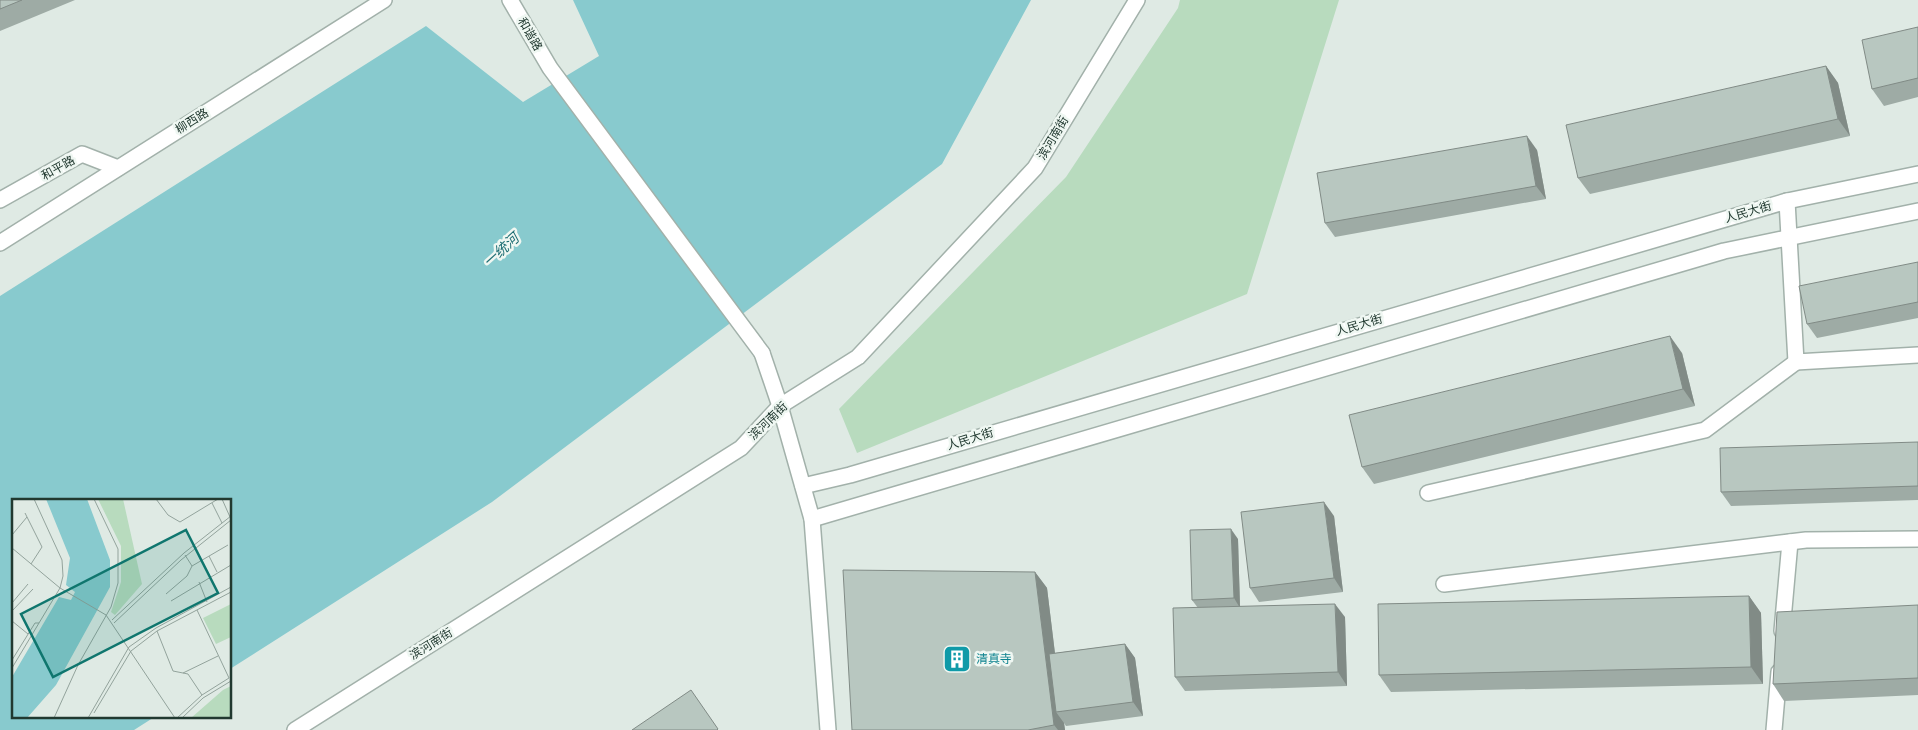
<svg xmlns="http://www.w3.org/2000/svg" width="1918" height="730" font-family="Quicksand,'Noto Sans SC',sans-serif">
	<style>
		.green { fill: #b8dbbe }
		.water { fill: #88cace }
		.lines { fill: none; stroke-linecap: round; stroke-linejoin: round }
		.minor-casing { stroke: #a2b1aa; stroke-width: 18 }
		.tertiary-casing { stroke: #a2b1aa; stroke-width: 18 }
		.minor { stroke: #fff; stroke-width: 15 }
		.tertiary { stroke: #fff; stroke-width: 15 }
		.wall { fill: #9eaba5 }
		.shaded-wall { fill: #818b86 }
		.building { fill: #b8c7c0; stroke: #818b86 }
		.labels { text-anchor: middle; stroke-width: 5; stroke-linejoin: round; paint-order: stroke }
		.street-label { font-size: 12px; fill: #213930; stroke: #eff7f2 }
		.culture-label { font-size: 12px; fill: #0d838f; stroke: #eff7f2; text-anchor: start }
		.water-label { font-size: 14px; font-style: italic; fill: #1d6d73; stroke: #eff7f2 }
		.inset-road { fill: none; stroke: #93a39c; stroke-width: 1 }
		.view { fill: #0f766e; fill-opacity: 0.15; stroke: #0f766e; stroke-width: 2.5 }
		.inset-edge { fill: none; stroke: #213930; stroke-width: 2.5 }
	</style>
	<rect width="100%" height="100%" fill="#dfeae4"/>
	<path class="green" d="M1180,0H1339L1247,294L857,453L839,409L1066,177L1178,8Z"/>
	<path class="water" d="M573,0H1031L942,164L492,502L230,669V500H14V716H156L134,730H0V296L426,26L523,102L599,56Z"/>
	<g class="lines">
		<g class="minor-casing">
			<g id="minor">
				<path d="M510,0L550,68L762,353"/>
				<path d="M0,200L82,154L118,168"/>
				<path d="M1787,201L1796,362L1918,355"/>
				<path d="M0,243L384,0"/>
				<path d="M1428,493L1705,430L1796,362"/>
				<path d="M812,519L828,730"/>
				<path d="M1444,584L1806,540L1918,539"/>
				<path d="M1782,631L1790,542"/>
				<path d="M295,730L741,448L780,406L858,357L1035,168L1137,0"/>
				<path d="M1774,730L1779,672"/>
			</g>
		</g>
		<g class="tertiary-casing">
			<g id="tertiary">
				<path d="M762,353L780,406L812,519L1724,251L1918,211"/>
				<path d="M803,486L850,475L1787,201L1918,174"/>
			</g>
		</g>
		<use href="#minor" class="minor"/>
		<use href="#tertiary" class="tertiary"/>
	</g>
	<g class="wall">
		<path d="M0,0H75L0,31Z"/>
		<path d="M1918,27V97L1884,106L1872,89Z"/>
		<path d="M1826,66L1838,83L1850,136L1590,194L1578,178Z"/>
		<path d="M1537,150L1546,199L1335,237L1325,223Z"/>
		<path d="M1918,262V318L1817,338L1807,324Z"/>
		<path d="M1682,353L1695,406L1374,484L1362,467Z"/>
		<path d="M1918,442V500L1731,506L1721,492Z"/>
		<path d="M1334,516L1343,592L1259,602L1250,588Z"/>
		<path d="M1238,539L1240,606L1345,617L1347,686L1185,691L1175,677L1198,608L1192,600Z"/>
		<path d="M1035,572L1047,588L1055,653L1125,644L1135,658L1143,716L1066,726L1064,723L1065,730H852Z"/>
		<path d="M1749,596L1761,613L1763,684L1391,692L1379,675Z"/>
		<path d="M1918,605V695L1784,701L1773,684Z"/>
	</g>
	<g class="shaded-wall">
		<path d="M1826,66L1838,83L1850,136L1838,119Z"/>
		<path d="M1527,136L1537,150L1546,199L1536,186Z"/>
		<path d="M1670,336L1682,353L1695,406L1683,389Z"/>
		<path d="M1324,502L1334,516L1343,592L1334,578Z"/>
		<path d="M1231,529L1238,539L1240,608L1234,598Z"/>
		<path d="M1035,572L1047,588L1062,712H1056L1064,723L1065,730H1058L1054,725Z"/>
		<path d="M1749,596L1761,613L1763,684L1751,667Z"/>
		<path d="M1335,604L1345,617L1347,686L1338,672Z"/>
		<path d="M1125,644L1135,658L1143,716L1133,702Z"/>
	</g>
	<g class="building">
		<path d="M0,0H22L0,9Z"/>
		<path d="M1918,27V78L1872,89L1862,40Z"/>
		<path d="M1826,66L1838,119L1578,178L1566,125Z"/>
		<path d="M1527,136L1536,186L1325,223L1317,173Z"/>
		<path d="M1918,262V302L1807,324L1799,286Z"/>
		<path d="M1670,336L1683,389L1362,467L1349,415Z"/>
		<path d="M1918,442V486L1721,492L1720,448Z"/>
		<path d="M1324,502L1334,578L1250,588L1241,512Z"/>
		<path d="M1231,529L1234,598L1192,600L1190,530Z"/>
		<path d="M843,570L1035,572L1054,725L1028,730H852Z"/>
		<path d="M1749,596L1751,667L1379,675L1378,604Z"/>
		<path d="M1335,604L1338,672L1175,677L1173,608Z"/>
		<path d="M1918,605V678L1773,684L1777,612Z"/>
		<path d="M1125,644L1133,702L1056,712L1049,654Z"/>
		<path d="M691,690L718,729L717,730H632Z"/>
	</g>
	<defs>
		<g id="building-square" transform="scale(1.4375)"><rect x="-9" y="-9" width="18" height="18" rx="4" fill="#0f9aa8" stroke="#eff7f2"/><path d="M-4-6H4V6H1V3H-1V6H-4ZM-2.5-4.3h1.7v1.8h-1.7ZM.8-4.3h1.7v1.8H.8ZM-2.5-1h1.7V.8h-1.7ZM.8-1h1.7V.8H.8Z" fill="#fff"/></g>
	</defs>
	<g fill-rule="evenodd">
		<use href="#building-square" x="957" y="659"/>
	</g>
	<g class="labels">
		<g class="street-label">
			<text transform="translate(530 34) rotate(60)" y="4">和谐路</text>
			<text transform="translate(192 121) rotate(-32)" y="4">柳西路</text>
			<text transform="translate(1053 138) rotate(-59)" y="4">滨河南街</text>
			<text transform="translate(58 168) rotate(-29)" y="4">和平路</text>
			<text transform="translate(1748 212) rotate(-16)" y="4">人民大街</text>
			<text transform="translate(1359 325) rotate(-16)" y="4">人民大街</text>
			<text transform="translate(768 421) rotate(-44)" y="4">滨河南街</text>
			<text transform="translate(970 439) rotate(-17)" y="4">人民大街</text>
			<text transform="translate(431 644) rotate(-32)" y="4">滨河南街</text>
		</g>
		<g class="culture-label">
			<text x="976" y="663">清真寺</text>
		</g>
		<g class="water-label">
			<text transform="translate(501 250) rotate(-42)" y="5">一统河</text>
		</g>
	</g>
	<g transform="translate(12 499)">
		<rect width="219" height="219" fill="#dfeae4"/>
		<path d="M86,0H111L130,85L103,116L99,113L109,83V47ZM219,105V138L204,145L191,119ZM219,187V219H179L211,191Z" fill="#b8dbbe"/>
		<path d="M34,0H75L98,61V88L44,186L15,219H0V178L47,98L59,101L63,93L54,86L58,59Z" fill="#88cace"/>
		<path class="inset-road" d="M144,0L156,16L168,23L206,0M210,0L218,18M200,4L210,24M13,14L30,48L19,65M0,36L15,18M0,49L48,89L94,116L163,219M173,56L180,67L216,46M197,57L205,73M187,83L195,103M154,95L175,77L180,67M159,102L219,66M0,104L16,85M185,111L217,179M0,112L21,90M100,121L172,54L219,17M0,122L16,135M102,124L169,61L219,21M145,132L161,172L176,175L190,196M0,161L23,124H27M0,169L48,89L51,77L50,61L22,0M171,174L206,157M82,214L119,152L145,132L219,93M42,219L66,166L99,108L106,84V50L82,0M76,219L117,148L144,129L219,88M165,219L190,196L217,179M170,219L191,199L219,182"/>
		<path class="view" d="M174,31L206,94L41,178L9,115Z"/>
		<rect width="219" height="219" class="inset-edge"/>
	</g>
</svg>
